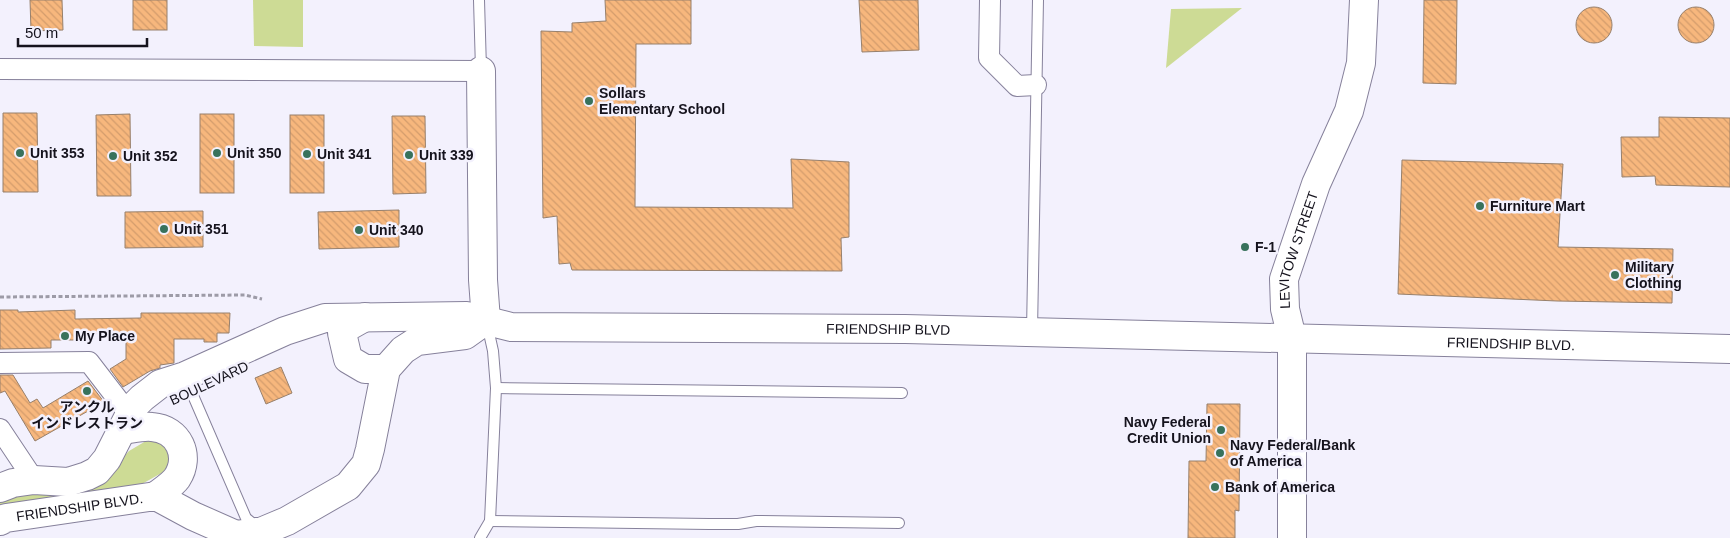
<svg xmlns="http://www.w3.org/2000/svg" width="1730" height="538" font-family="Helvetica,'Noto Sans JP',sans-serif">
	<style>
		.grass { fill: #cddb95 }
		.building { fill: url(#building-back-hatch); stroke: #97806c }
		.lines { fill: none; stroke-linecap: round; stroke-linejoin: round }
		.lane-casing { stroke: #86819b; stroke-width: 12 }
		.street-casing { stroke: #86819b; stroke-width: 22 }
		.secondary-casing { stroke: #86819b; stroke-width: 30 }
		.path { stroke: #9d9ba7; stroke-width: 3; stroke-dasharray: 4 2.5; stroke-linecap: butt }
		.lane { stroke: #fff; stroke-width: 10 }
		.street { stroke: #fff; stroke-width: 20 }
		.secondary { stroke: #fff; stroke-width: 28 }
		.poi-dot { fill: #38725c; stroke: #f3f1fd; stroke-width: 2 }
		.labels { text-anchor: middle; stroke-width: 5; stroke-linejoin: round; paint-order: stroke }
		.poi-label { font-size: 14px; font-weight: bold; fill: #15131d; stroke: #f3f1fd; text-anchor: start }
		.street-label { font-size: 14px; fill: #15131d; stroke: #f3f1fd }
	</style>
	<defs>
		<pattern id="building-back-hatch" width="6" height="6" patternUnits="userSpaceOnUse" patternTransform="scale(1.25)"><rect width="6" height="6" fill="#f7b77d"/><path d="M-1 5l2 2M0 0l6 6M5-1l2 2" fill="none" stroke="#d39c6c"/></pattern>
	</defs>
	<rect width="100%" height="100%" fill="#f3f1fd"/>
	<g class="grass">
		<path d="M253,0H303V47L254,46Z"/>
		<path d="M1242,8L1166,68L1171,9Z"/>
		<path d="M151,438L162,441L170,454L167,470L140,485L0,509V496L101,480L129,451Z"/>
	</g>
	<g class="building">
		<path d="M30,0H62L63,30L31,31Z"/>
		<rect x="133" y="0" width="34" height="30"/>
		<path d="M605,0H691V44H636L635,207L793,208L791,159L849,162V237L841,238L842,271L572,270L570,263L559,264L557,216L543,218L541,31L572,32V23L606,21Z"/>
		<path d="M859,0H918L919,50L862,52Z"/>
		<path d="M1424,0H1457L1456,84L1423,83Z"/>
		<circle cx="1696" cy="25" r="18"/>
		<circle cx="1594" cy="25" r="18"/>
		<path d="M3,113H37L38,192H3Z"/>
		<path d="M130,114L131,196H97L96,115Z"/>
		<rect x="200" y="114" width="34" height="79"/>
		<rect x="290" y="115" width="34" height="78"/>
		<path d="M392,116H425L426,193L393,194Z"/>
		<path d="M1659,117L1730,118V187L1656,185L1655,176L1622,177L1621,137H1659Z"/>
		<path d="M1402,160L1563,164L1558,247L1673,249L1672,303L1557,301L1398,294Z"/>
		<path d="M399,210V247L319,249L318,212Z"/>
		<path d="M203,211V247L125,248V212Z"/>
		<path d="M0,310H18V312L75,310V319L141,318V313H230L229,333H217V342H204V339H174V363L160,365V368L150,371L123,387L110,369L126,359V333L75,334V340H51V348L0,349Z"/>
		<path d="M281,367L292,393L266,404L255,378Z"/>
		<path d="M0,375H13L30,403L37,399L43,408L88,381L104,402L35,441L5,391L0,393Z"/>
		<path d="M1207,404H1240L1239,511L1235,510V538H1188L1189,461H1206Z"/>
	</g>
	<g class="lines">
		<g class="lane-casing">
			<g id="lane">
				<path d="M479,0L481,69"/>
				<path d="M1032,331L1038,0"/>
				<path d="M185,377L246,518L257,527"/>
				<path d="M496,388L902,393"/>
				<path d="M490,521L709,524H738L756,521L899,523"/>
				<path d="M480,538L490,521L496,388L493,351L487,324"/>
			</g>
		</g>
		<g class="street-casing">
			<g id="street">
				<path d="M990,0L989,58L1017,86L1036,85"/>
				<path d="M0,69L481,71"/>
				<path d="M0,363L89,362L129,414"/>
				<path d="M0,429L34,480"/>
			</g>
		</g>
		<g class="secondary-casing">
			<g id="secondary">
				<path d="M481,71L483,280L486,320"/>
				<path d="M365,317L349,326L342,333L348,359L365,369H386"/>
				<path d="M121,430C131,429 142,426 152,427C179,429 191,456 177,478C172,485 162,491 156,496"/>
				<path id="s1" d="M0,488L13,483L34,480L68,482L87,476L97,471L107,459L134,406L142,398L160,384L185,376L285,331L325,318L467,316L511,327L905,329L1730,349"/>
				<path id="s2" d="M0,521L6,518L156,496L193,516L236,535L263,531L287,521L348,486L366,464L370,449L386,369L403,350L417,341L465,335L486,320"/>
				<path id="s3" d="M1292,538V338L1285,309L1284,279L1316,184L1349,111L1361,63L1364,0"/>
			</g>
		</g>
		<path class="path" d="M0,297L245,295L262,299"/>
		<use href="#lane" class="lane"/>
		<use href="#street" class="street"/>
		<use href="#secondary" class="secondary"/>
	</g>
	<g class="poi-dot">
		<circle cx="589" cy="101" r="5"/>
		<circle cx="20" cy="153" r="5"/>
		<circle cx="217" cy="153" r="5"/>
		<circle cx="307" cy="154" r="5"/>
		<circle cx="409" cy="155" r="5"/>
		<circle cx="113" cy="156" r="5"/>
		<circle cx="1480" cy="206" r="5"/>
		<circle cx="164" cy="229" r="5"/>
		<circle cx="359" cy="230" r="5"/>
		<circle cx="1245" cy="247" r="5"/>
		<circle cx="1615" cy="275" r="5"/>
		<circle cx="65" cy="336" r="5"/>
		<circle cx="87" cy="391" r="5"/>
		<circle cx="1221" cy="430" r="5"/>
		<circle cx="1220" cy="453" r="5"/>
		<circle cx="1215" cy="487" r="5"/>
	</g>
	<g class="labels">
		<g class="poi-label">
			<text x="599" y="98">Sollars<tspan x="599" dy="16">Elementary School</tspan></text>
			<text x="30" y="158">Unit 353</text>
			<text x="227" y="158">Unit 350</text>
			<text x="317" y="159">Unit 341</text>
			<text x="419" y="160">Unit 339</text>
			<text x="123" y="161">Unit 352</text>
			<text x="1490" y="211">Furniture Mart</text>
			<text x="174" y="234">Unit 351</text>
			<text x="369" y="235">Unit 340</text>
			<text x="1255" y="252">F-1</text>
			<text x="1625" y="272">Military<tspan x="1625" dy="16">Clothing</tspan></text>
			<text x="75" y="341">My Place</text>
			<text x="87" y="412" text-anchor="middle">アンクル<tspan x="87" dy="16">インドレストラン</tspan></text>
			<text x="1211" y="427" text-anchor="end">Navy Federal<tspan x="1211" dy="16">Credit Union</tspan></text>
			<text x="1230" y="450">Navy Federal/Bank<tspan x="1230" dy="16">of America</tspan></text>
			<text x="1225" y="492">Bank of America</text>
		</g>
		<g class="street-label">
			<text dy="5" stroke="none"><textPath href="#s3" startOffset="291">LEVITOW STREET</textPath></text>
			<text dy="5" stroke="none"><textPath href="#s1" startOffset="952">FRIENDSHIP BLVD</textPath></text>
			<text dy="5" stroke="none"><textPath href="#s1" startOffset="1575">FRIENDSHIP BLVD.</textPath></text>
			<text transform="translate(209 383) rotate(-25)" y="5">BOULEVARD</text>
			<text dy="5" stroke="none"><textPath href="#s2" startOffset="81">FRIENDSHIP BLVD.</textPath></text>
		</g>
	</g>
	<path d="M18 38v8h129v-8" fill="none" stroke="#15131d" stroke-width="2.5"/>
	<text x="25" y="38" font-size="15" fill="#15131d" stroke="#f3f1fd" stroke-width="4" paint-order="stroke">50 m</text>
</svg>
